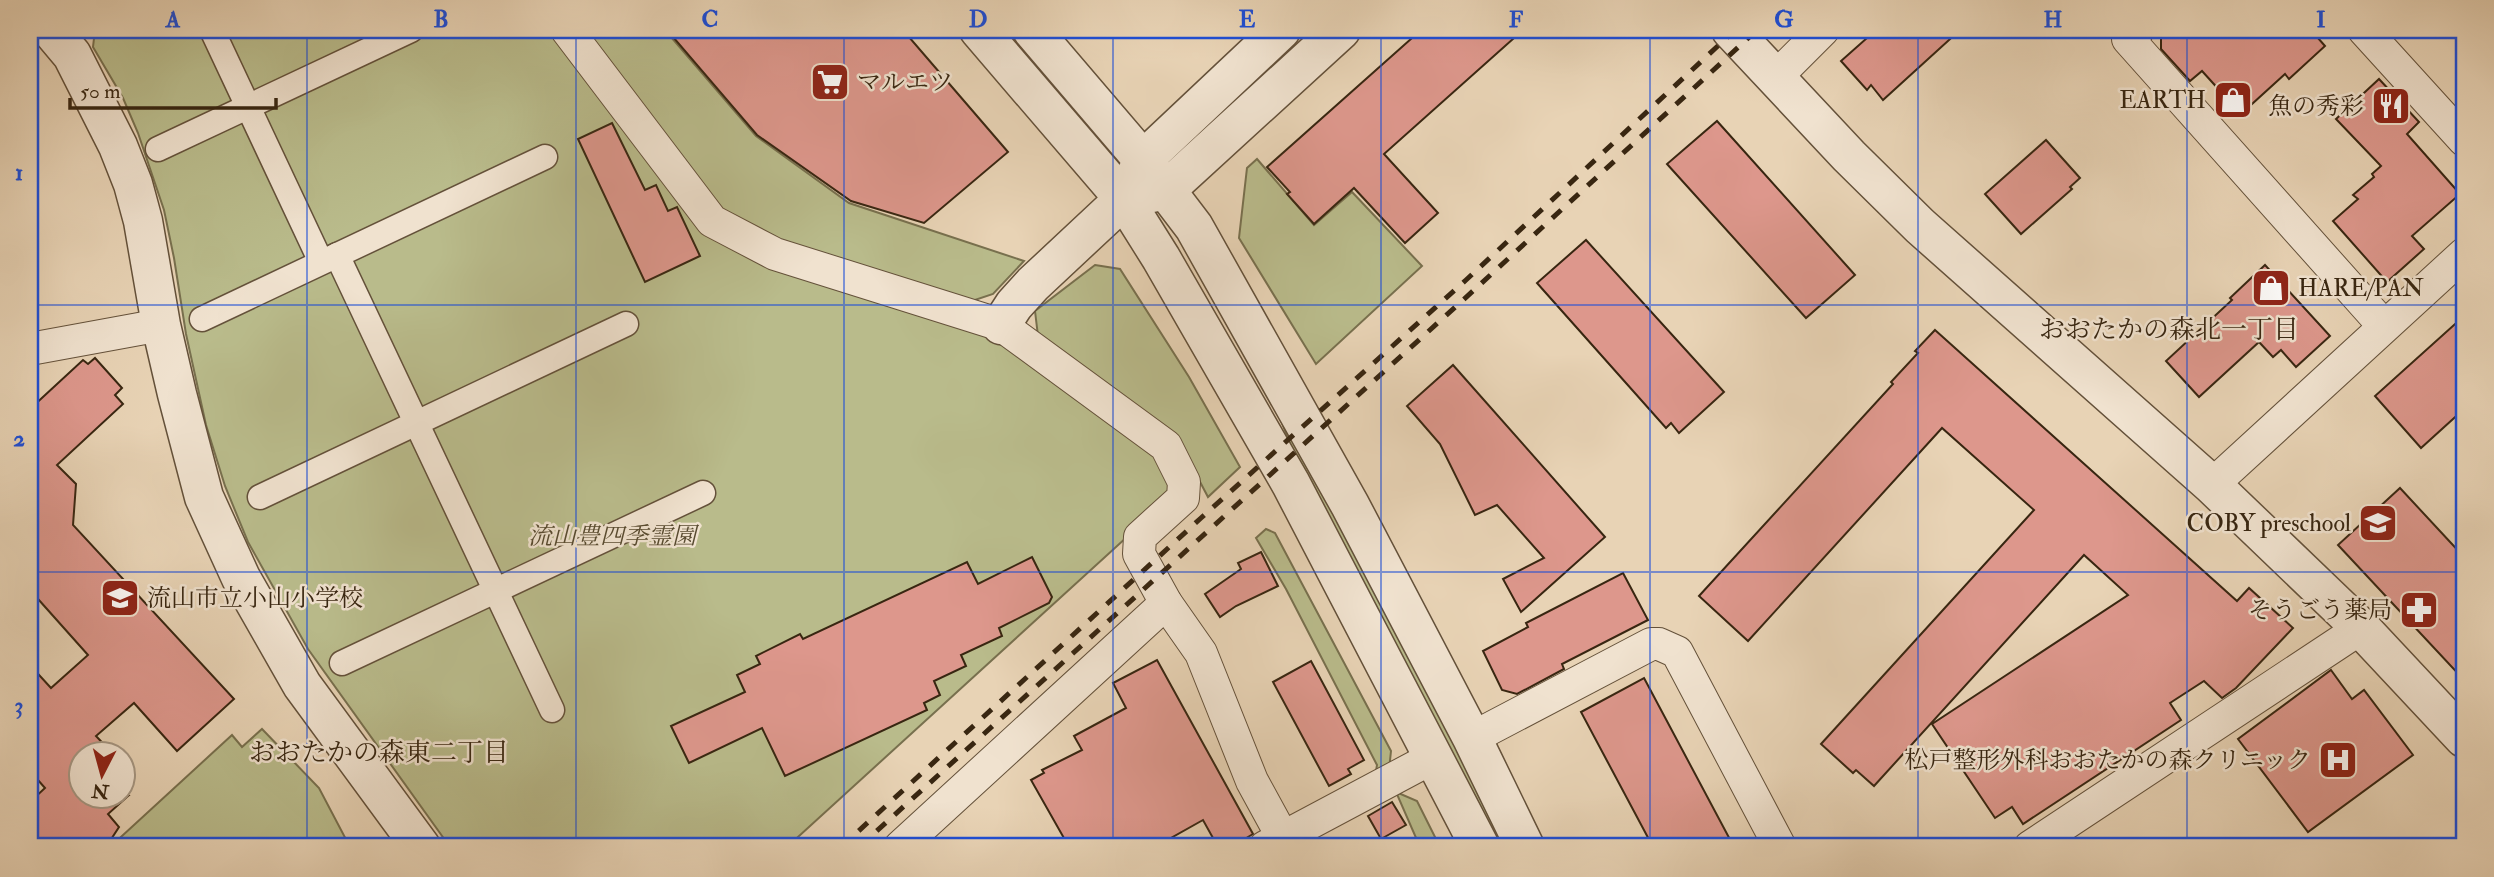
<svg xmlns="http://www.w3.org/2000/svg" width="2494" height="877" font-family="'IM FELL Double Pica','Noto Serif JP',serif">
	<style>
		.green { fill: #b9bb8b; stroke: #78704e; stroke-width: 2 }
		.building { fill: #dd978c; stroke: #382611; stroke-width: 2 }
		.lines { fill: none; stroke-linecap: round; stroke-linejoin: round }
		.pedestrian-casing { stroke: #64513a; stroke-width: 27 }
		.minor-casing { stroke: #64513a; stroke-width: 34 }
		.tertiary-casing { stroke: #64513a; stroke-width: 41 }
		.pedestrian { stroke: #f0e2cf; stroke-width: 24 }
		.minor { stroke: #f0e2cf; stroke-width: 32 }
		.tertiary { stroke: #f0e2cf; stroke-width: 38 }
		.rail { stroke: #382611; stroke-width: 5; stroke-dasharray: 12 12; stroke-linecap: butt }
		.grid { fill: none; stroke: #1d4ed8; stroke-width: 2; stroke-opacity: 0.55 }
		.labels { text-anchor: middle; stroke-width: 5; stroke-linejoin: round; paint-order: stroke }
		.poi-label { font-size: 24px; fill: #382611; stroke: #f0e2cf; text-anchor: end }
		.park-label { font-size: 24px; font-style: italic; fill: #584b30; stroke: #f0e2cf }
		.neighbourhood-label { font-size: 26px; fill: #382611; stroke: #f0e2cf }
		.neatline { fill: none; stroke: #1d4ed8; stroke-width: 2.5 }
		.grid-label { font-size: 23px; text-anchor: middle; font-weight: bold; fill: #1d4ed8 }
	</style>
	<rect width="100%" height="100%" fill="#e8d3b5"/>
	<filter id="stains"><feTurbulence type="fractalNoise" baseFrequency=".00286" numOctaves="4"/><feColorMatrix values="0 0 0 0 .2 0 0 0 0 .09 0 0 0 0 .02 0 0 0 .5 -.17"/></filter>
	<radialGradient id="worn" r=".72"><stop offset=".6" stop-color="#630" stop-opacity="0"/><stop offset="1" stop-color="#630" stop-opacity=".3"/></radialGradient>
	<g class="green">
		<path d="M95,30H552L684,205L1011,347L1160,457L1173,495L787,847H450L308,649L248,542L225,486L206,425L186,334L174,258L164,210L138,133L123,98L93,47Z"/>
		<path d="M586,30H665L756,136L849,203L1024,261L993,294L969,302L778,245L727,213L709,195Z"/>
		<path d="M1257,159L1314,225L1352,192L1422,266L1316,364L1239,238L1247,168Z"/>
		<path d="M1095,265L1120,269L1189,377L1240,467L1208,497L1178,440L1038,336L1035,311Z"/>
		<path d="M1274,403L1512,847H1496L1301,471Z"/>
		<path d="M1266,529L1275,533L1391,751L1389,770L1375,777L1377,765L1286,589L1256,538Z"/>
		<path d="M262,729L319,788L350,847H110L232,735L242,747Z"/>
		<path d="M1396,792L1417,801L1440,847H1420Z"/>
	</g>
	<g class="building">
		<path d="M667,30H903L1008,152L924,223L851,201L757,135Z"/>
		<path d="M1421,30H1523L1384,154L1438,213L1405,243L1354,188L1314,224L1287,194L1290,192L1267,167Z"/>
		<path d="M1876,30H1960L1883,100L1871,85L1867,90L1841,61Z"/>
		<path d="M2161,30H2311L2325,46L2289,79L2285,74L2241,114L2202,71L2190,81L2161,49Z"/>
		<path d="M2379,79L2419,122L2407,134L2460,194L2412,236L2424,249L2387,282L2333,221L2358,199L2353,195L2374,177L2372,174L2381,166L2336,119Z"/>
		<path d="M1717,121L1855,275L1806,318L1667,164Z"/>
		<path d="M612,123L645,190L656,185L668,211L677,207L700,256L645,282L578,139Z"/>
		<path d="M2046,140L2080,178L2070,187L2072,189L2021,234L1985,194Z"/>
		<path d="M1586,240L1724,392L1679,433L1671,423L1666,428L1537,283Z"/>
		<path d="M2265,265L2330,336L2296,367L2281,350L2273,357L2259,342L2199,397L2166,361L2232,300L2230,298Z"/>
		<path d="M2464,316V409L2421,448L2375,396Z"/>
		<path d="M1935,330L2237,601L2249,588L2293,628L2236,688L2222,698L2204,681L2170,703L2181,720L2023,824L2012,807L1995,818L1932,724L2128,595L2084,555L1874,786L1856,770L1853,773L1821,744L2034,510L1942,428L1748,641L1699,596L1893,384L1891,382L1918,353L1915,351Z"/>
		<path d="M95,358L122,388L115,395L123,404L57,465L76,484L73,525L234,699L177,751L134,703L96,736L113,754H80V796H128L108,814L119,827L106,847H30V802L45,788L30,771V665L51,688L88,655L30,590V409L83,360L88,364Z"/>
		<path d="M1453,365L1605,537L1521,612L1503,579L1544,558L1497,505L1475,515L1440,444L1407,406Z"/>
		<path d="M2400,488L2464,557V680L2338,545Z"/>
		<path d="M1261,552L1278,586L1236,606L1220,617L1205,594L1241,569L1238,563Z"/>
		<path d="M1032,557L1052,597L1049,603L999,628L1002,636L961,655L966,666L934,681L940,695L924,703L927,710L785,776L762,728L689,763L671,726L745,692L737,675L760,664L756,656L800,634L803,639L967,562L978,584Z"/>
		<path d="M1623,573L1648,620L1562,664L1564,669L1517,694L1502,690L1483,651L1528,627L1526,623Z"/>
		<path d="M1157,660L1253,834L1231,847H1218L1203,820L1160,844L1158,840L1145,847H1069L1031,780L1044,773L1042,770L1082,750L1074,736L1126,708L1113,683Z"/>
		<path d="M1311,661L1364,760L1348,769L1351,774L1329,786L1273,682Z"/>
		<path d="M2331,670L2352,699L2364,690L2413,755L2308,832L2238,739Z"/>
		<path d="M1644,678L1734,847H1653L1581,712Z"/>
		<path d="M1392,802L1406,825L1381,839L1368,816Z"/>
	</g>
	<g class="lines">
		<g class="pedestrian-casing">
			<g id="pedestrian">
				<path d="M212,30L321,262"/>
				<path d="M158,149L411,30"/>
				<path d="M337,255L552,710"/>
				<path d="M202,319L545,157"/>
				<path d="M260,497L626,324"/>
				<path d="M342,663L703,493"/>
			</g>
		</g>
		<g class="minor-casing">
			<g id="minor">
				<path d="M567,30L712,221L775,254L1001,325L1166,446L1184,482L1183,498L1140,537L1139,554L1166,603L1201,653L1252,781L1288,847"/>
				<path d="M2138,30L2128,39L2384,326"/>
				<path d="M2364,30L2464,140"/>
				<path d="M1775,78L1823,30"/>
				<path d="M30,349L161,325"/>
				<path d="M2212,485L2464,254"/>
				<path d="M1472,738L1651,644H1659L1677,652L1780,847"/>
				<path d="M900,847L1166,603"/>
				<path d="M1265,847L1434,757"/>
				<path d="M2030,847L2361,628"/>
			</g>
		</g>
		<g class="tertiary-casing">
			<g id="tertiary">
				<path d="M51,30L72,55L118,146L133,184L143,221L161,325L177,394L204,497L241,578L302,685L421,847"/>
				<path d="M979,30L1124,199L1161,258L1291,484L1480,847"/>
				<path d="M1032,30L1143,160L1194,227L1350,505L1472,738L1525,847"/>
				<path d="M1731,30L1849,156L1920,226L2212,485L2361,628L2464,738"/>
				<path d="M1143,195L1166,190L1341,30"/>
				<path d="M1001,325L1014,305L1033,284L1124,199L1143,160L1281,30"/>
			</g>
		</g>
		<use href="#pedestrian" class="pedestrian"/>
		<use href="#minor" class="minor"/>
		<use href="#tertiary" class="tertiary"/>
		<g class="rail">
			<path d="M841,847L1201,518L1466,280L1735,30"/>
			<path d="M859,847L1473,291L1757,30"/>
		</g>
	</g>
	<path class="grid" d="M307,30V847M576,30V847M844,30V847M1113,30V847M1381,30V847M1650,30V847M1918,30V847M2187,30V847M30,305H2464M30,572H2464"/>
	<defs>
		<g id="supermarket-square" transform="scale(2.0125)"><rect x="-9" y="-9" width="18" height="18" rx="4" fill="#8f2418" stroke="#f0e2cf"/><path d="M-6-5.5h2.5l.6 2H6L4.5 2H-2.5L-4.4-4H-6ZM-1.5 3.2a1.3 1.3 0 1 0 .1 0ZM3 3.2a1.3 1.3 0 1 0 .1 0Z" fill="#fff"/></g>
		<g id="shop-square" transform="scale(2.0125)"><rect x="-9" y="-9" width="18" height="18" rx="4" fill="#8f2418" stroke="#f0e2cf"/><path d="M-5-2.5h2.3a2.7 3.5 0 0 1 5.4 0H5L5.5 6h-11ZM-1.5-2.5h3a1.5 2.3 0 0 0-3 0Z" fill="#fff"/></g>
		<g id="restaurant-square" transform="scale(2.0125)"><rect x="-9" y="-9" width="18" height="18" rx="4" fill="#8f2418" stroke="#f0e2cf"/><path d="M-5-6h1v4h1v-4h1v4h1v-4h1v5L-1.5 .5V6h-2V.5L-5-1ZM5-6V6H3V1.5H1.5Q1.5-4 5-6Z" fill="#fff"/></g>
		<g id="school-square" transform="scale(2.0125)"><rect x="-9" y="-9" width="18" height="18" rx="4" fill="#8f2418" stroke="#f0e2cf"/><path d="M0-5L7-2L0 1L-7-2ZM-4 1L0 2.5L4 1V4Q0 6-4 4Z" fill="#fff"/></g>
		<g id="pharmacy-square" transform="scale(2.0125)"><rect x="-9" y="-9" width="18" height="18" rx="4" fill="#8f2418" stroke="#f0e2cf"/><path d="M-2-6h4v4h4v4h-4v4h-4v-4h-4v-4h4Z" fill="#fff"/></g>
		<g id="hospital-square" transform="scale(2.0125)"><rect x="-9" y="-9" width="18" height="18" rx="4" fill="#8f2418" stroke="#f0e2cf"/><path d="M-5-5h3v3.5h4V-5h3V5h-3V1.5h-4V5h-3Z" fill="#fff"/></g>
	</defs>
	<g fill-rule="evenodd">
		<use href="#supermarket-square" x="830" y="82"/>
		<use href="#shop-square" x="2233" y="100"/>
		<use href="#restaurant-square" x="2391" y="106"/>
		<use href="#shop-square" x="2271" y="288"/>
		<use href="#school-square" x="2378" y="523"/>
		<use href="#school-square" x="120" y="598"/>
		<use href="#pharmacy-square" x="2419" y="610"/>
		<use href="#hospital-square" x="2338" y="760"/>
	</g>
	<g class="labels">
		<g class="poi-label">
			<text x="857" y="90" text-anchor="start">マルエツ</text>
			<text x="2206" y="108">EARTH</text>
			<text x="2364" y="114">魚の秀彩</text>
			<text x="2298" y="296" text-anchor="start">HARE/PAN</text>
			<text x="2351" y="531">COBY preschool</text>
			<text x="147" y="606" text-anchor="start">流山市立小山小学校</text>
			<text x="2392" y="618">そうごう薬局</text>
			<text x="2311" y="768">松戸整形外科おおたかの森クリニック</text>
		</g>
		<g class="park-label">
			<text x="612" y="544">流山豊四季霊園</text>
		</g>
		<g class="neighbourhood-label">
			<text x="2169" y="338">おおたかの森北一丁目</text>
			<text x="379" y="761">おおたかの森東二丁目</text>
		</g>
	</g>
	<rect width="2494" height="877" fill="none" stroke="#e8d3b5" stroke-width="77"/>
	<g transform="translate(102 775) rotate(186)"><circle r="33" fill="#f0e2cf" stroke="#a69783" stroke-width="2"/>
	<path d="M0-5L12 26L0 18L-12 26Z" fill="#8f2418"/>
	<text y="-10" font-size="19" font-weight="bold" text-anchor="middle" fill="#382611">N</text>
	</g>
	<path d="M70 98v10h206v-10" fill="none" stroke="#382611" stroke-width="3.5"/>
	<text x="80" y="98" font-size="21" fill="#382611" stroke="#f0e2cf" stroke-width="5" paint-order="stroke">50 m</text>
	<rect x="38" y="38" width="2418" height="800" class="neatline"/>
	<g class="grid-label">
		<text x="173" y="27">A</text>
		<text x="441" y="27">B</text>
		<text x="710" y="27">C</text>
		<text x="978" y="27">D</text>
		<text x="1247" y="27">E</text>
		<text x="1516" y="27">F</text>
		<text x="1784" y="27">G</text>
		<text x="2053" y="27">H</text>
		<text x="2321" y="27">I</text>
		<text x="19" y="180">1</text>
		<text x="19" y="446">2</text>
		<text x="19" y="713">3</text>
	</g>
	<rect width="100%" height="100%" filter="url(#stains)"/>
	<rect width="100%" height="100%" fill="url(#worn)"/>
</svg>
